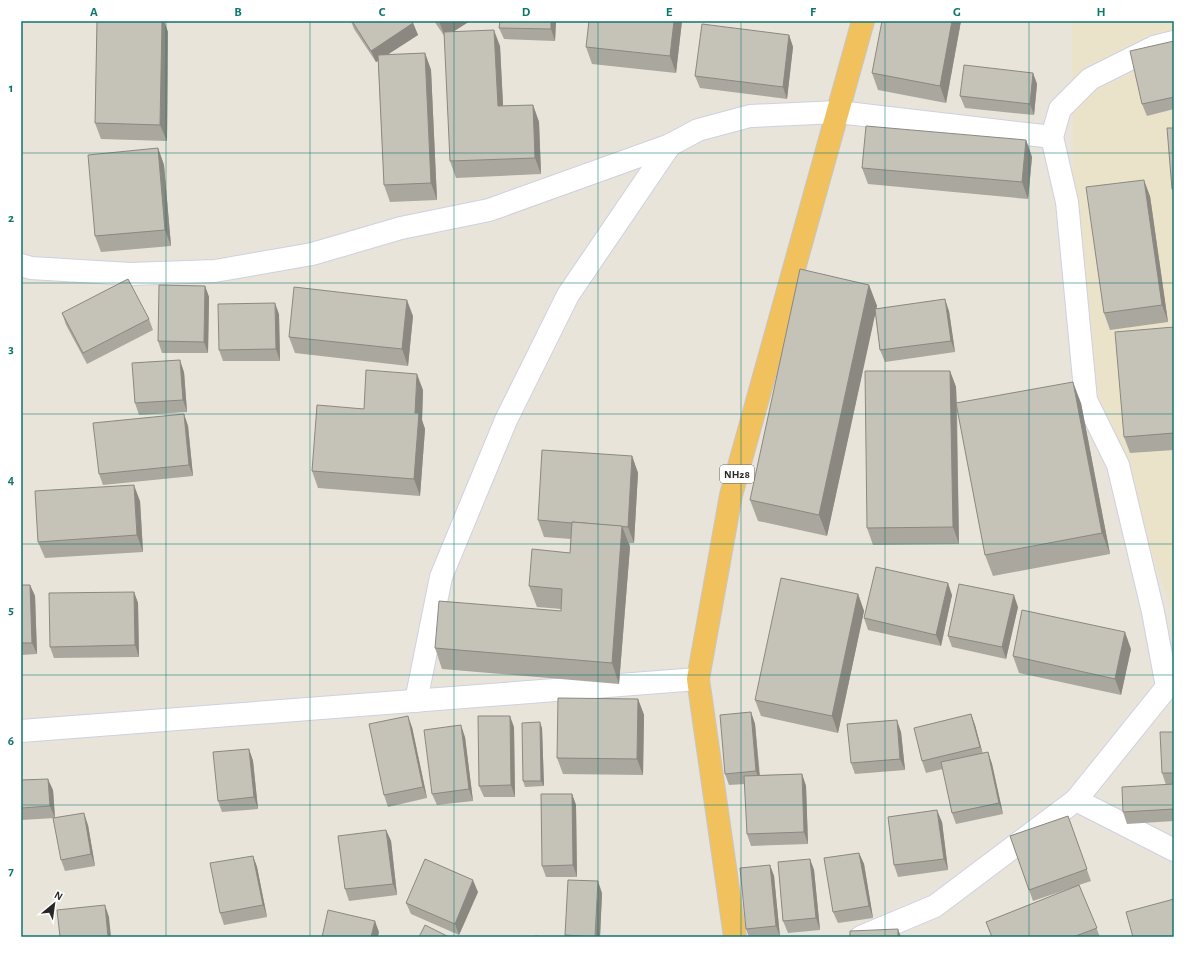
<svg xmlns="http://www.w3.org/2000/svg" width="1195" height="958" font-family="'Alegreya Sans',sans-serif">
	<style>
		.education { fill: #ebe3c9 }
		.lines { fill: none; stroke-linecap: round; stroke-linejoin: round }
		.minor-casing { stroke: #cfd0e0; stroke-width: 24 }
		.trunk-casing { stroke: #c7c7c7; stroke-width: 24 }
		.minor { stroke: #fff; stroke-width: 22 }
		.trunk { stroke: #f0c15c; stroke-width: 22 }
		.wall { fill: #a9a79e }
		.shaded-wall { fill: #8a8881 }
		.building { fill: #c5c2b8; stroke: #8a8881 }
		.grid { fill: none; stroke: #0f766e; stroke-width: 1; stroke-opacity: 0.55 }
		.labels { text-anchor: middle; stroke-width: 3; stroke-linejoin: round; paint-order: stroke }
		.shield { fill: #fff; stroke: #686868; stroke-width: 1 }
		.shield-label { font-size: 11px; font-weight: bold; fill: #272727 }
		.neatline { fill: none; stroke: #0f766e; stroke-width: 1.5 }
		.grid-label { font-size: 13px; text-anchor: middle; font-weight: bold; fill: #0f766e }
	</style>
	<rect width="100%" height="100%" fill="#e9e4d9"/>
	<path class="education" d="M1064,21H1174V618L1098,395L1073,180L1072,24Z"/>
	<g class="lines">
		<g class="minor-casing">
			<g id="minor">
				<path d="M1052,137L1060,109L1090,79L1154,47L1174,42"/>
				<path d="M21,265L31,268L130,274L215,271L312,254L401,228L489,210L670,145L698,130L750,116L838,112L1052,137L1067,202L1086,400L1118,465L1153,612L1167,687"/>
				<path d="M416,701L441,577L506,420L568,295L670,145"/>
				<path d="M21,731L698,679"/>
				<path d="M1076,800L1174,850"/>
				<path d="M861,937L935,906L1076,800L1167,687L1174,683"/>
			</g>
		</g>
		<g class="trunk-casing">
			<path id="trunk" d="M735,937L698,679L731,495L863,21"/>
		</g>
		<use href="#minor" class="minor"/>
		<use href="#trunk" class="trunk"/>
	</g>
	<g class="wall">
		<path d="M97,21H164L168,32L167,141L101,139L95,123Z"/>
		<path d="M351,21H412L413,23L418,35L387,55L425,53L431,70L437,200L390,202L384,185L378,61L376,62L354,29Z"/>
		<path d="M434,21H470L454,31L500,46L503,106L533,105L539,122L541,174L456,178L450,161L445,37Z"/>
		<path d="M556,21L555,41L504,39L499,28Z"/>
		<path d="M589,21H682L676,73L592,64L586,47Z"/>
		<path d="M961,21L946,103L878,90L872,73Z"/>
		<path d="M789,35L793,47L787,99L700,88L695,76Z"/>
		<path d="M1174,41V109L1147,116L1142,104Z"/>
		<path d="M1033,73L1037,84L1034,115L965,108L960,96Z"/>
		<path d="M1026,140L1032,157L1028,199L868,184L862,168Z"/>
		<path d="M158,148L164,165L171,246L101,252L95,236Z"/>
		<path d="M1150,196L1168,322L1110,330L1104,313Z"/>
		<path d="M869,285L877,306L876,309L949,311L955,352L885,362L880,350L875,313L827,536L758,521L750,500Z"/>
		<path d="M205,286L209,297L208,353H162L158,341Z"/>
		<path d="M62,313L149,319L153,330L87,364L66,325Z"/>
		<path d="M279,314L280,361H223L219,350Z"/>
		<path d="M413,316L408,366L295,353L289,337Z"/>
		<path d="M1174,327V450L1130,453L1124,437Z"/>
		<path d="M950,371L956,387L957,403H1081L1110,554L993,576L985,555L957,404L959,544L873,545L867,528Z"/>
		<path d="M184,372L187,412L139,415L135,403Z"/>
		<path d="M423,390L422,420L425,429L420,496L318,488L312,471L364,409Z"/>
		<path d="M184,414L188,426L193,476L103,485L99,474Z"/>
		<path d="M632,456L638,473L634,543H629L630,547L619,684L442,669L435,648L561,611V609L537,607L529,586L570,553L571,539L544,537L538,520Z"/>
		<path d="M140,501L143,552L45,558L38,542Z"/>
		<path d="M21,585H30L35,596L37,654L21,655Z"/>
		<path d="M134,592L138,603L139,657L54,658L50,647Z"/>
		<path d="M858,594L864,611L838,733L761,716L755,700Z"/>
		<path d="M952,595L941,646L868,630L864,618Z"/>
		<path d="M1018,607L1006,659L952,647L948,636Z"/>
		<path d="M1131,649L1121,695L1019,673L1013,656Z"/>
		<path d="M638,699L644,715L643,775L563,774L557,758Z"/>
		<path d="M751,712L755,724L760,775L802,774L806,786L808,844L751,846L747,834L745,784L729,785L725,774Z"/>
		<path d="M971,714L975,725L982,753L988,752L992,764L1003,814L956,824L952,813L943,769L926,773L922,761Z"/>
		<path d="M412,727L427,798L388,807L384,795Z"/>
		<path d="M514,727L515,797H484L479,786Z"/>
		<path d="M542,728L544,786L525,787L523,781Z"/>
		<path d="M901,732L905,770L855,774L851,763Z"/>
		<path d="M1174,732V821L1127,824L1123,812L1166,785L1162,773Z"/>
		<path d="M465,737L473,801L437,805L432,794Z"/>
		<path d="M249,749L253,761L258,809L222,812L218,801Z"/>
		<path d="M21,780L53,790L55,818L21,820Z"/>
		<path d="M572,794L576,805L577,877H546L542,866Z"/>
		<path d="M1068,816L1091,881L1079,885L1100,937H992L986,922L1077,886L1033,901L1010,836Z"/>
		<path d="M942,822L948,870L898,877L894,865Z"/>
		<path d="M88,825L95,866L65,871L61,860Z"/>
		<path d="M386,830L391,841L397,895L349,901L345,889Z"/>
		<path d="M859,853L864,864L873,918L838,923L833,912Z"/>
		<path d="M253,856L257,867L267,917L224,925L220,913Z"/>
		<path d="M810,859L814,870L820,930L788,933L783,921Z"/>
		<path d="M770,865L774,876L780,937H749L746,929Z"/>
		<path d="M478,892L459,935L411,914L406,903Z"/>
		<path d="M602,893L600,937H565V935Z"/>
	</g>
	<g class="shaded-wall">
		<path d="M162,21H164L168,32L167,141L160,125Z"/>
		<path d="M439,21H470L445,37Z"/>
		<path d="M551,21H556L555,41L551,29Z"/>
		<path d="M674,21H682L676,73L670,56Z"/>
		<path d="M952,21H961L946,103L940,86Z"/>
		<path d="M413,23L418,35L376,62L371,51Z"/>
		<path d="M494,30L500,46L504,123L498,106Z"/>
		<path d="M789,35L793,47L787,99L783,87Z"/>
		<path d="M425,53L431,70L437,200L431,183Z"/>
		<path d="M1033,73L1037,84L1034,115L1030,104Z"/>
		<path d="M533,105L539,122L541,174L535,158Z"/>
		<path d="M1026,140L1032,157L1028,199L1022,182Z"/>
		<path d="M158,148L164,165L171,246L165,230Z"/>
		<path d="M1144,180L1150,196L1168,322L1162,305Z"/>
		<path d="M869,285L877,306L827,536L819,515Z"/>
		<path d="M205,286L209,297L208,353L204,342Z"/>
		<path d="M945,299L949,311L955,352L951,341Z"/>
		<path d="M407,300L413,316L408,366L402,349Z"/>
		<path d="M275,303L279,314L280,361L276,349Z"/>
		<path d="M180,360L184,372L187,412L183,400Z"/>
		<path d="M950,371L956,387L959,544L953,527Z"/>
		<path d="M417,374L423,390L422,420L425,429L420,496L414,479L415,413Z"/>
		<path d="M1073,382L1081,403L1110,554L1102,533Z"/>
		<path d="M184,414L188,426L193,476L189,465Z"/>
		<path d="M632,456L638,473L634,543L628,527Z"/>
		<path d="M134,485L140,501L143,552L137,535Z"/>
		<path d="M622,526L630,547L619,684L612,663Z"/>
		<path d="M948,583L952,595L941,646L936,635Z"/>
		<path d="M30,585L35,596L37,654L32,643Z"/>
		<path d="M134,592L138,603L139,657L135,645Z"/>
		<path d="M858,594L864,611L838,733L832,716Z"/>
		<path d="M1014,595L1018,607L1006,659L1002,647Z"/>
		<path d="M1125,632L1131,649L1121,695L1115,679Z"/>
		<path d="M638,699L644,715L643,775L637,759Z"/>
		<path d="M751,712L755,724L760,783L756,771Z"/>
		<path d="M971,714L975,725L984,758L980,747Z"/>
		<path d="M408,716L412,727L427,798L423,787Z"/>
		<path d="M510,716L514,727L515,797L511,785Z"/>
		<path d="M897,720L901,732L905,770L900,759Z"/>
		<path d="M540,722L542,728L544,786L541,781Z"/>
		<path d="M461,725L465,737L473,801L469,789Z"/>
		<path d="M249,749L253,761L258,809L254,797Z"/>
		<path d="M988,752L992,764L1003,814L999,803Z"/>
		<path d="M802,774L806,786L808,844L804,832Z"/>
		<path d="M48,779L53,790L55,818L50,806Z"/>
		<path d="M572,794L576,805L577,877L573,865Z"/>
		<path d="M937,810L942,822L948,870L944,859Z"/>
		<path d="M84,813L88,825L95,866L91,854Z"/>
		<path d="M386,830L391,841L397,895L393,884Z"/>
		<path d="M859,853L864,864L873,918L869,906Z"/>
		<path d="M253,856L257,867L267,917L263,905Z"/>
		<path d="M810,859L814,870L820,930L816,918Z"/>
		<path d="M770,865L774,876L780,937L776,926Z"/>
		<path d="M473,880L478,892L459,935L455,924Z"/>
		<path d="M598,881L602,893L600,937H596Z"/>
		<path d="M105,905L109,917L111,937H108Z"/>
		<path d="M375,921L379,932L378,937H371Z"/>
		<path d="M898,929L901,937H898Z"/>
	</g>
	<g class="building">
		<path d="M97,21H162L160,125L95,123Z"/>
		<path d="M352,21H412L413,23L371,51Z"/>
		<path d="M500,21H551V29L499,28Z"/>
		<path d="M589,21H674L670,56L586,47Z"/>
		<path d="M882,21H952L940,86L872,73Z"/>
		<path d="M702,24L789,35L783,87L695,76Z"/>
		<path d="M494,30L498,106L533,105L535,158L450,161L444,32Z"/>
		<path d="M1174,41V97L1142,104L1130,51Z"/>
		<path d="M425,53L431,183L384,185L378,55Z"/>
		<path d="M964,65L1033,73L1030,104L960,96Z"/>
		<path d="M866,126L1026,140L1022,182L862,168Z"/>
		<path d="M1167,128H1174V189H1172Z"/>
		<path d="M158,148L165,230L95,236L88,155Z"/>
		<path d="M1144,180L1162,305L1104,313L1086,187Z"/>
		<path d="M800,269L869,285L819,515L750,500Z"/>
		<path d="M128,279L149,319L83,353L62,313Z"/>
		<path d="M159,285L205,286L204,342L158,341Z"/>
		<path d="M294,287L407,300L402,349L289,337Z"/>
		<path d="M945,299L951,341L880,350L875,309Z"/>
		<path d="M275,303L276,349L219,350L218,304Z"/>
		<path d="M1174,327V433L1124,437L1115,332Z"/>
		<path d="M180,360L183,400L135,403L132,363Z"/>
		<path d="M366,370L417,374L415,413H419L414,479L312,471L317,405L364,409Z"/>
		<path d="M865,371H950L953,527L867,528Z"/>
		<path d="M1073,382L1102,533L985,555L956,403Z"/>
		<path d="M184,414L189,465L99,474L93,423Z"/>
		<path d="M542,450L632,456L628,527L572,522V523L538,520Z"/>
		<path d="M134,485L137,535L38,542L35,491Z"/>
		<path d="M572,522L622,526L612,663L435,648L439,601L561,611L562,589L529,586L532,549L570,553Z"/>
		<path d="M876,567L948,583L936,635L864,618Z"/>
		<path d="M781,578L858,594L832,716L755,700Z"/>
		<path d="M959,584L1014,595L1002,647L948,636Z"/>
		<path d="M21,585H30L32,643H21Z"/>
		<path d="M134,592L135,645L50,647L49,593Z"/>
		<path d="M1022,610L1125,632L1115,679L1013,656Z"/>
		<path d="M558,698L638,699L637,759L557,758Z"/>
		<path d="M751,712L756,771L725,774L720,715Z"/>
		<path d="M971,714L980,747L922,761L914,728Z"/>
		<path d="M408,716L423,787L384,795L369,724Z"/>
		<path d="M478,716H510L511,785L479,786Z"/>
		<path d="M897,720L900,759L851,763L847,724Z"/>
		<path d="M540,722L541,781H523L522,723Z"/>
		<path d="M461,725L469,789L432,794L424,730Z"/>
		<path d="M1160,732H1174V773H1162Z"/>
		<path d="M249,749L254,797L218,801L213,752Z"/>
		<path d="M988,752L999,803L952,813L941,762Z"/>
		<path d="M802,774L804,832L747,834L744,776Z"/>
		<path d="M48,779L50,806L21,808V780Z"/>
		<path d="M1174,784V809L1123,812L1122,787Z"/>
		<path d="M541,794H572L573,865L542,866Z"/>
		<path d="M937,810L944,859L894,865L888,817Z"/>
		<path d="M84,813L91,854L61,860L53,818Z"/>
		<path d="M1068,816L1087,869L1029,890L1010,836Z"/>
		<path d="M386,830L393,884L345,889L338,836Z"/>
		<path d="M859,853L869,906L833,912L824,858Z"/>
		<path d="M253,856L263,905L220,913L210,863Z"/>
		<path d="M425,859L473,880L455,924L406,903Z"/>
		<path d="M810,859L816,918L783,921L778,862Z"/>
		<path d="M770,865L776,926L746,929L740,868Z"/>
		<path d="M568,880L598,881L595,937L565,935Z"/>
		<path d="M1079,885L1097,928L1073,937H992L986,922Z"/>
		<path d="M1174,899V937H1133L1126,912Z"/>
		<path d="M105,905L108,937H60L57,910Z"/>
		<path d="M328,910L375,921L371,937H322Z"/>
		<path d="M425,925L449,937H419Z"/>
		<path d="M898,929V937H850V931Z"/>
		<path d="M535,936L544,937H534Z"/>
	</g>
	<path class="grid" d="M166,21V937M310,21V937M454,21V937M598,21V937M741,21V937M885,21V937M1029,21V937M21,153H1174M21,283H1174M21,414H1174M21,544H1174M21,675H1174M21,805H1174"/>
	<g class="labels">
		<rect class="shield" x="720" y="465" width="34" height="18" rx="3"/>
		<g class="shield-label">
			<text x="737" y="478">NH28</text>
		</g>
	</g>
	<rect width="1195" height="958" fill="none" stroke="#ffffff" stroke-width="44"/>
	<g transform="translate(54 904) rotate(29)" stroke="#ffffff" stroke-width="3" paint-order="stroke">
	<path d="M0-3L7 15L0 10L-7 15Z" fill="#272727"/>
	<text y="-6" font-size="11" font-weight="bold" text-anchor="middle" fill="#272727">N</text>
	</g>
	<rect x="22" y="22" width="1151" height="914" class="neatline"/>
	<g class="grid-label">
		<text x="94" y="16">A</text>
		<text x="238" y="16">B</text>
		<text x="382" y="16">C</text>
		<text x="526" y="16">D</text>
		<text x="669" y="16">E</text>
		<text x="813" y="16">F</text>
		<text x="957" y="16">G</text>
		<text x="1101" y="16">H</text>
		<text x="11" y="92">1</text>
		<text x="11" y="222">2</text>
		<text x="11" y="353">3</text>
		<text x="11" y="484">4</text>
		<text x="11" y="614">5</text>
		<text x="11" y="745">6</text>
		<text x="11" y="875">7</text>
	</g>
</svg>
